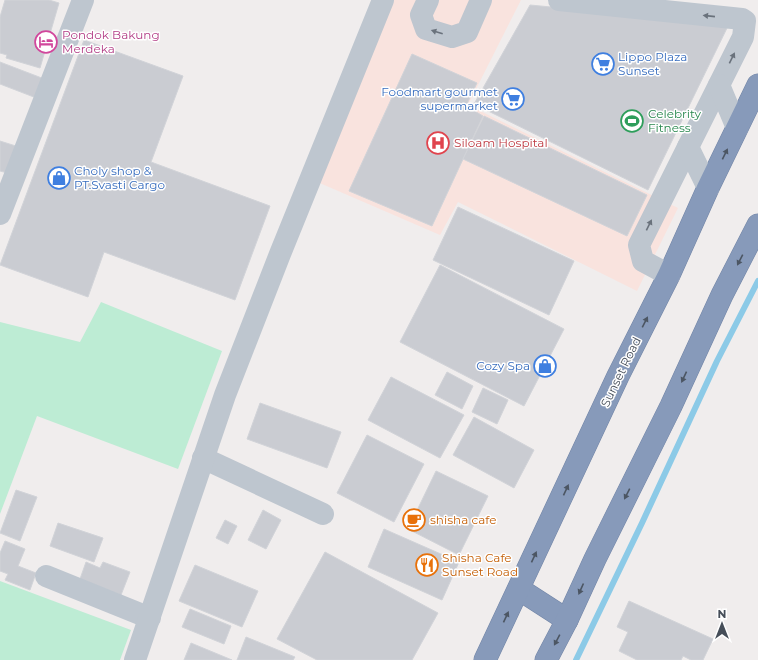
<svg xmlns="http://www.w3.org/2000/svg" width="758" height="660" font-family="Montserrat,sans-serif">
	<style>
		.medical { fill: #f9e3de }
		.green { fill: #bdecd4 }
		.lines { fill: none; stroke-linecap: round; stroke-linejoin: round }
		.stream { stroke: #8ccae7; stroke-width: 6 }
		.building { fill: #caccd2; stroke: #d1d3d8 }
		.highway-casing { stroke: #7285a6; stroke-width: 23 }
		.minor { stroke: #bec6cf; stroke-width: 22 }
		.highway { stroke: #879aba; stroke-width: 22 }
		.oneway { fill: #6a727c }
		.oneway2 { fill: #4c5663 }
		.labels { text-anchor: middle; stroke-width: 3; stroke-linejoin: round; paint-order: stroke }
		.hotel-label { font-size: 12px; fill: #b23c85; stroke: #fff; text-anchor: start }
		.shop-label { font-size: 12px; fill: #366cbe; stroke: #fff; text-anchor: start }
		.leisure-label { font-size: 12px; fill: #27864d; stroke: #fff; text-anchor: start }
		.health-label { font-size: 12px; fill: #be3a42; stroke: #fff; text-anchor: start }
		.street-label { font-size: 12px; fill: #464e59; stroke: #fff }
		.food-label { font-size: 12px; fill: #c56008; stroke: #fff; text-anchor: start }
	</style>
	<rect width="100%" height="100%" fill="#f0eded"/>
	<path class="medical" d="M392,0H521L468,105L678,208L637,291L458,202L440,235L315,181Z"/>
	<g class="green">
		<path d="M101,302L222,351L178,469L37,416L0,514V322L80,342Z"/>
		<path d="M0,581L131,630L120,660H0Z"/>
	</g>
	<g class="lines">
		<path class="stream" d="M576,660L642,523L717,361L758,281"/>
	</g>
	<g class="building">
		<path d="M5,0H49L59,3L40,68L6,58L7,55L0,53V17Z"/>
		<path d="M530,5L729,24L648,190L474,104Z"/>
		<path d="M84,40L183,76L151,162L270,206L235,300L104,252L88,297L0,265Z"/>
		<path d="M412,54L477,83L466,106L483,116L432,226L349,191Z"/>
		<path d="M0,62L47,80L39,99L0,84Z"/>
		<path d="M484,116L647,195L627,236L463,159Z"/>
		<path d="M0,141L19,147L11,174L0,171Z"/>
		<path d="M458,207L574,261L549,315L433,260Z"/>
		<path d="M440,265L564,329L524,406L400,342Z"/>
		<path d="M447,372L473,386L462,409L435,395Z"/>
		<path d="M391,377L464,415L440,458L368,420Z"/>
		<path d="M483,388L508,400L497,424L472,412Z"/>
		<path d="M260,403L341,432L327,468L247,439Z"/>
		<path d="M474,417L534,450L514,488L453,455Z"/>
		<path d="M367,435L424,464L394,522L337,493Z"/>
		<path d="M436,471L488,496L459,555L408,529Z"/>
		<path d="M16,490L37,497L20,541L0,533Z"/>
		<path d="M263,510L281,520L266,549L248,540Z"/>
		<path d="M225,520L237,526L228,544L216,538Z"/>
		<path d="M58,523L103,538L94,562L50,546Z"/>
		<path d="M384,529L459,562L442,600L368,567Z"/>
		<path d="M5,541L25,549L18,566L36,573L30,590L5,580L8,574L0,571V553Z"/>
		<path d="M325,552L438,613L412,660H317L277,639Z"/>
		<path d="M86,562L100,568L103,562L130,572L121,595L80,579Z"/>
		<path d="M195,565L258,591L242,627L179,601Z"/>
		<path d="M629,601L713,639L703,660H691L683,656L681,660H637L619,651L628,632L617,627Z"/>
		<path d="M190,609L231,626L224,644L182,627Z"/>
		<path d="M246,637L295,657L293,660H237Z"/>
		<path d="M191,643L232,660H184Z"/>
	</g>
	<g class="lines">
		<g class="highway-casing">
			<g id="highway">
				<path d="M519,589L567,620"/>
				<path d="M485,660L618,376L669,275L708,188L758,85"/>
				<path d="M546,660L567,620L595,559L671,406L722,295L758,225"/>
			</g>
		</g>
		<g class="minor">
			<path d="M428,0L421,15L426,29L452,37L467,32L481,0"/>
			<path d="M559,0L742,19L745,21L743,37L639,245L643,261L669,275"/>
			<path d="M719,85L737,128"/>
			<path d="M688,147L708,188"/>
			<path d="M0,214L83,0"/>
			<path d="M203,458L323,514"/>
			<path d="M46,576L150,618"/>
			<path d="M135,660L225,395L280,254L383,0"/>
		</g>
		<use href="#highway" class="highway"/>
	</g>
	<defs><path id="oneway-solid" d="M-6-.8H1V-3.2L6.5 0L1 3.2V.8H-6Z"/></defs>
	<g class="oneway">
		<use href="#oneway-solid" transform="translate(709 16) rotate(-174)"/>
		<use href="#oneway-solid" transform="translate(437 32) rotate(-162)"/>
		<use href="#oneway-solid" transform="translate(732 58) rotate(-64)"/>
		<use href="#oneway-solid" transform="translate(649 225) rotate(-64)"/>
	</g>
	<g class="oneway2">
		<use href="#oneway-solid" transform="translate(725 154) rotate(-64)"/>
		<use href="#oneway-solid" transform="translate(740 260) rotate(117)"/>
		<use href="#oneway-solid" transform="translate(645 322) rotate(-63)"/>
		<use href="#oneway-solid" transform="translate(684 377) rotate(115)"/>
		<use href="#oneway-solid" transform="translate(566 490) rotate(-65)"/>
		<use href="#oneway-solid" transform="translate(627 494) rotate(117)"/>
		<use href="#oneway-solid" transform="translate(534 557) rotate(-65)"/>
		<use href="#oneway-solid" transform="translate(581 589) rotate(114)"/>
		<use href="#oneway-solid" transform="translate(506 617) rotate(-65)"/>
		<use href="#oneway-solid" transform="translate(557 640) rotate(118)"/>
	</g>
	<defs>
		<g id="hotel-ring" transform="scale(1.15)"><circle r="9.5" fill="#fff" stroke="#d1479c" stroke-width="1.5"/><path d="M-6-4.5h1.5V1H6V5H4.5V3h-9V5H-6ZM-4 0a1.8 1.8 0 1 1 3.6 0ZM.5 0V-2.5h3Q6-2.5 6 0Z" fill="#d1479c"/></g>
		<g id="supermarket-ring" transform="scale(1.15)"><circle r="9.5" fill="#fff" stroke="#3f7fe0" stroke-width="1.5"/><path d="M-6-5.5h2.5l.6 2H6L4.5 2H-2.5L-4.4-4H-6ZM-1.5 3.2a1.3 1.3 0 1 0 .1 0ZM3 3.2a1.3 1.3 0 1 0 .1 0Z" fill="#3f7fe0"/></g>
		<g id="stadium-ring" transform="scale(1.15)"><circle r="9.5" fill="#fff" stroke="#2e9e5b" stroke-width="1.5"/><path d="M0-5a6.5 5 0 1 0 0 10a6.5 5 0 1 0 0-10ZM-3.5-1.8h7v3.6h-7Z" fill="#2e9e5b"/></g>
		<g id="hospital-ring" transform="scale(1.15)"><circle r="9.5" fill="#fff" stroke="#e0444e" stroke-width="1.5"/><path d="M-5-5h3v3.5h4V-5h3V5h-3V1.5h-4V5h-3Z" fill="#e0444e"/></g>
		<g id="shop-ring" transform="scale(1.15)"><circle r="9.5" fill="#fff" stroke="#3f7fe0" stroke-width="1.5"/><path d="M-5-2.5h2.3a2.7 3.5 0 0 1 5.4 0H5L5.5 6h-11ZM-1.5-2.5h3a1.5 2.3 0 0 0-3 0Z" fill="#3f7fe0"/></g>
		<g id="cafe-ring" transform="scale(1.15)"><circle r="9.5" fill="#fff" stroke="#e8710a" stroke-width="1.5"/><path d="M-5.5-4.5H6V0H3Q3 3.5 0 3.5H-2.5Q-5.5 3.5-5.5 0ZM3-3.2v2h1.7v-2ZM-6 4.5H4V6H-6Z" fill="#e8710a"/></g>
		<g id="restaurant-ring" transform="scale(1.15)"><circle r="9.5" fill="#fff" stroke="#e8710a" stroke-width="1.5"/><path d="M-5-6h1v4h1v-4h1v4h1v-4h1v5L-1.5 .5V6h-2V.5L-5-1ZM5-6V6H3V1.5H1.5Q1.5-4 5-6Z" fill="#e8710a"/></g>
	</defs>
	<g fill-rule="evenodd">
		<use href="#hotel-ring" x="46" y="42"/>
		<use href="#supermarket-ring" x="603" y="64"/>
		<use href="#supermarket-ring" x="513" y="99"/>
		<use href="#stadium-ring" x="632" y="121"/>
		<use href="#hospital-ring" x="438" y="143"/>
		<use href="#shop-ring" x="59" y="178"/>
		<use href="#shop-ring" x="545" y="366"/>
		<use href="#cafe-ring" x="414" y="520"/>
		<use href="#restaurant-ring" x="427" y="565"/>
	</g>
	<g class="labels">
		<g class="hotel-label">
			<text x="62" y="39">Pondok Bakung<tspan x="62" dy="14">Merdeka</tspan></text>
		</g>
		<g class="shop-label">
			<text x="618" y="61">Lippo Plaza<tspan x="618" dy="14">Sunset</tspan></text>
			<text x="498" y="96" text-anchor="end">Foodmart gourmet<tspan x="498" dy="14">supermarket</tspan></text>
			<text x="74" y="175">Choly shop &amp;<tspan x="74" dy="14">PT.Svasti Cargo</tspan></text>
			<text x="530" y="370" text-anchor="end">Cozy Spa</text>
		</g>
		<g class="leisure-label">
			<text x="648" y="118">Celebrity<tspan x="648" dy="14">Fitness</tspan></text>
		</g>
		<g class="health-label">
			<text x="454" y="147">Siloam Hospital</text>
		</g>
		<g class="street-label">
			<text transform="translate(621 372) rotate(-64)" y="4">Sunset Road</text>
		</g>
		<g class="food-label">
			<text x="430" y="524">shisha cafe</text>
			<text x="442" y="562">Shisha Cafe<tspan x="442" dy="14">Sunset Road</tspan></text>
		</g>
	</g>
	<g transform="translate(722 624)" stroke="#ffffff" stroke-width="3" paint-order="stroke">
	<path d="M0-3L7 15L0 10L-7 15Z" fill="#464e59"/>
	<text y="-6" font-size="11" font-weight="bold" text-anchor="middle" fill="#464e59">N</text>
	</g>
</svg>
